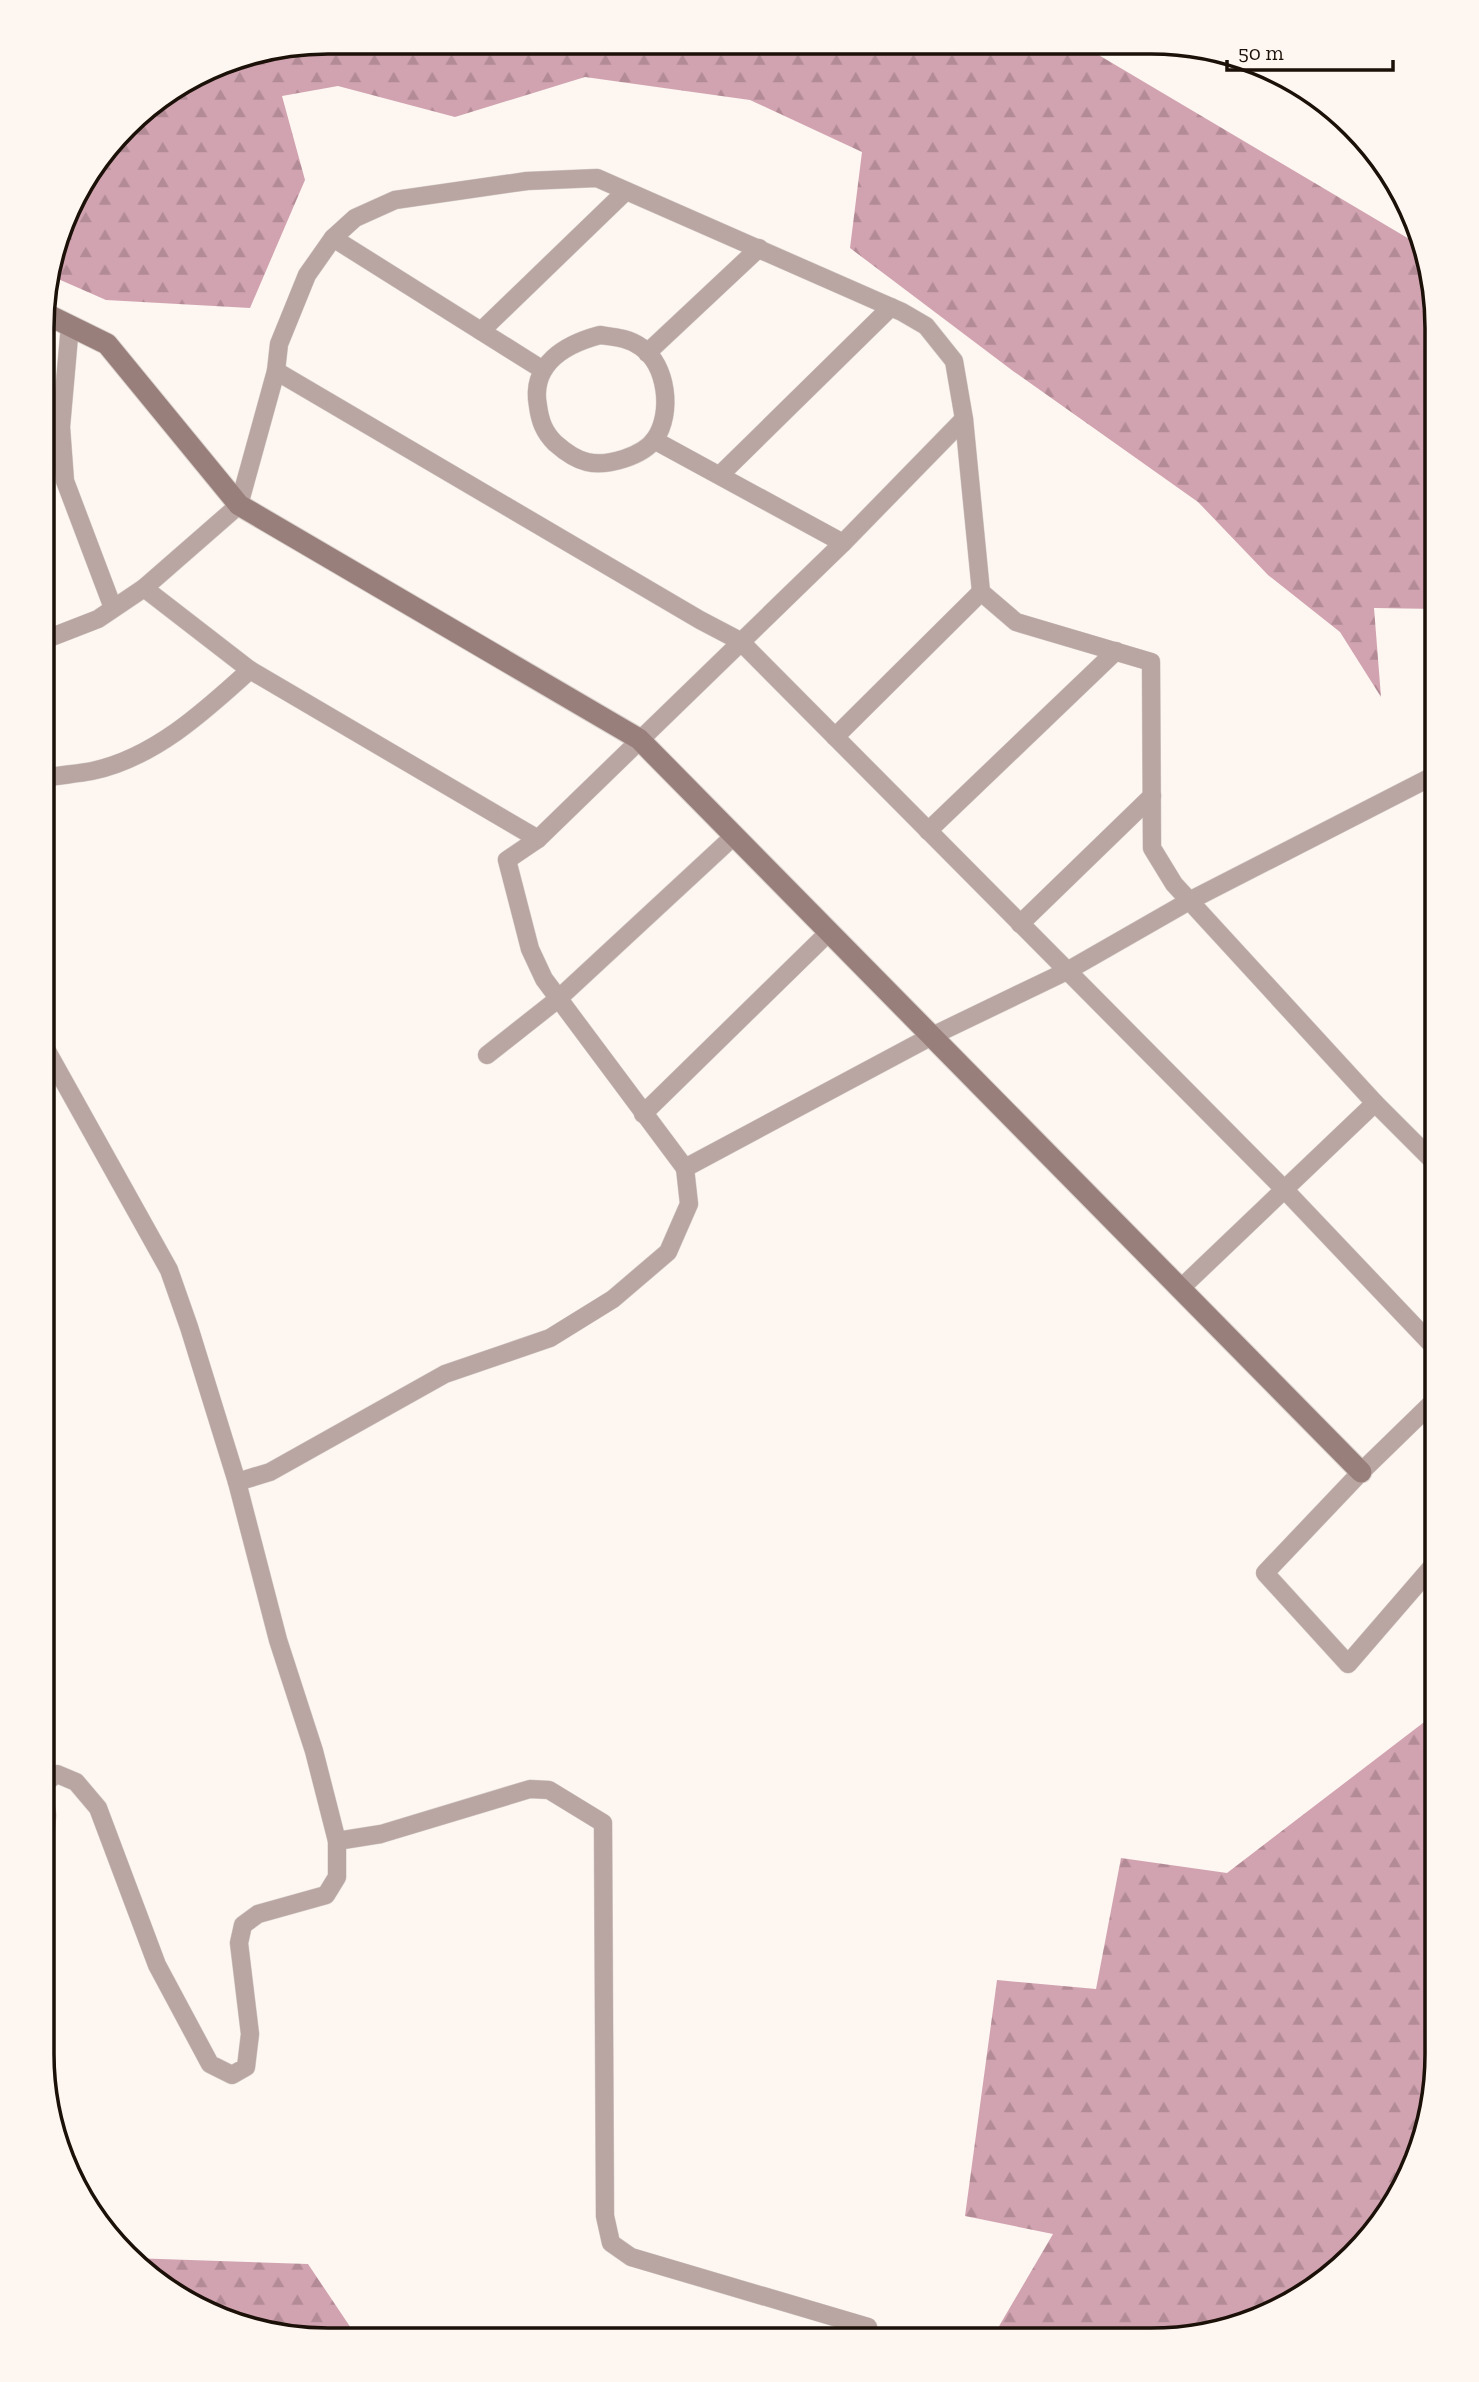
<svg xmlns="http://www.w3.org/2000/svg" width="1479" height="2382" font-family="'Zilla Slab',serif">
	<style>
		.forest { fill: url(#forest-firs) }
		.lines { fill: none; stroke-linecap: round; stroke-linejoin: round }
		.street-casing { stroke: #d9d1cc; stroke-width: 19 }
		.secondary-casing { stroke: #d9d1cc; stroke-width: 23 }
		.street { stroke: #b9a6a3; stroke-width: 18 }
		.secondary { stroke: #997f7b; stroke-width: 21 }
		.rim { fill: none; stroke: #1c1109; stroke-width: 3.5 }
	</style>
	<defs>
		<pattern id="forest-firs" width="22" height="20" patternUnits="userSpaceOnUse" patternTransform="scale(1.75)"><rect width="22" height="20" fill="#d1a3b1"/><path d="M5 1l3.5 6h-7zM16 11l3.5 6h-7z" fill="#b38b97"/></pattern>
	</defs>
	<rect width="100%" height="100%" fill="#fdf6f1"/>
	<g class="forest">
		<path d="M328,42L1080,44L1421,246L1437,328V609L1374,608L1381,697L1340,632L1268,575L1198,502L1013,371L850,248L862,152L750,100L585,77L455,117L338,86L282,96L305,180L250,308L106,300L49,275L72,201L139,113L219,64Z"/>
		<path d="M1436,1713V2073L1415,2163L1378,2228L1325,2281L1260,2318L1151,2340H991L1053,2234L965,2216L997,1980L1096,1989L1121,1858L1227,1873Z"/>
		<path d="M131,2258L308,2264L355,2334L361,2338C338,2338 312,2341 290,2337C230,2327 174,2301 131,2258Z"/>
	</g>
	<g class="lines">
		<g class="street-casing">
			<g id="street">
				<path d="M333,238L543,370"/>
				<path d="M70,325L61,427L65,481L113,608"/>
				<path d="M481,331L626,191"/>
				<path d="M600,335C615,337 629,338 641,347C667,365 673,413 655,439C643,456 607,467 587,462C574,459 564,451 555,443C544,432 540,421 538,406C530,364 566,344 600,335Z"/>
				<path d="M647,353L759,248"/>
				<path d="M276,371L700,620L740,641L1284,1189L1437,1350"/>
				<path d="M964,419L843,543L538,839L507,860L530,949L544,979L685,1168L930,1037L1067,971L1191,900L1437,774"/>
				<path d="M654,440L843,543"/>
				<path d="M720,475L891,307"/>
				<path d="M144,588L250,670L538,839"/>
				<path d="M44,640L98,619L144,588L239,505L276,371L279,344L307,275L333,238L355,218L395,200L527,181L597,178L902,312L926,326L954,361L964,419L981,592L1016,622L1151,662L1152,848L1174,884L1375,1103L1437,1165"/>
				<path d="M835,737L981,592"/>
				<path d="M44,778C60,775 76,774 92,771C154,758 205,711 250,670"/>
				<path d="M928,831L1116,651"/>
				<path d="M1020,924L1152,796"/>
				<path d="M487,1055L558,999L734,836"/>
				<path d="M643,1114L828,933"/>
				<path d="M1180,1289L1375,1103"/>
				<path d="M237,1482L270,1472L445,1374L550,1338L613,1299L668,1252L689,1204L685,1168"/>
				<path d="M1437,1561L1348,1664L1265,1573L1361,1472L1437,1398"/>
				<path d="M337,1841L381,1834L530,1789L549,1790L603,1823L605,2216L611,2243L631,2257L868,2327"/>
				<path d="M42,1875L47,1815L43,1784L57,1774L76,1782L98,1808L157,1965L210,2064L232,2075L246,2067L250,2034L239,1943L243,1925L258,1914L326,1895L337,1877V1841L314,1751L278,1640L237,1482L189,1327L169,1270L43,1044"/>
			</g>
		</g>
		<g class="secondary-casing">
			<path id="secondary" d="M44,313L107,344L239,505L639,739L1361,1472"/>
		</g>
		<use href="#street" class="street"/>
		<use href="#secondary" class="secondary"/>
	</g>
	<path d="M0 0H1479V2382H0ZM328 54H1151A274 274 0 0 1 1425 328V2054A274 274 0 0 1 1151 2328H328A274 274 0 0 1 54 2054V328A274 274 0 0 1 328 54Z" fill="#fdf6f1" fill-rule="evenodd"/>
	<path class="rim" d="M328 54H1151A274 274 0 0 1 1425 328V2054A274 274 0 0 1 1151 2328H328A274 274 0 0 1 54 2054V328A274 274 0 0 1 328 54Z"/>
	<path d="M1227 60v10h166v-10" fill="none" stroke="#1c1109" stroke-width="3.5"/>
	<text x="1238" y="60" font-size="21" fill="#1c1109" stroke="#fdf6f1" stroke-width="5" paint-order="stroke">50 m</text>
</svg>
